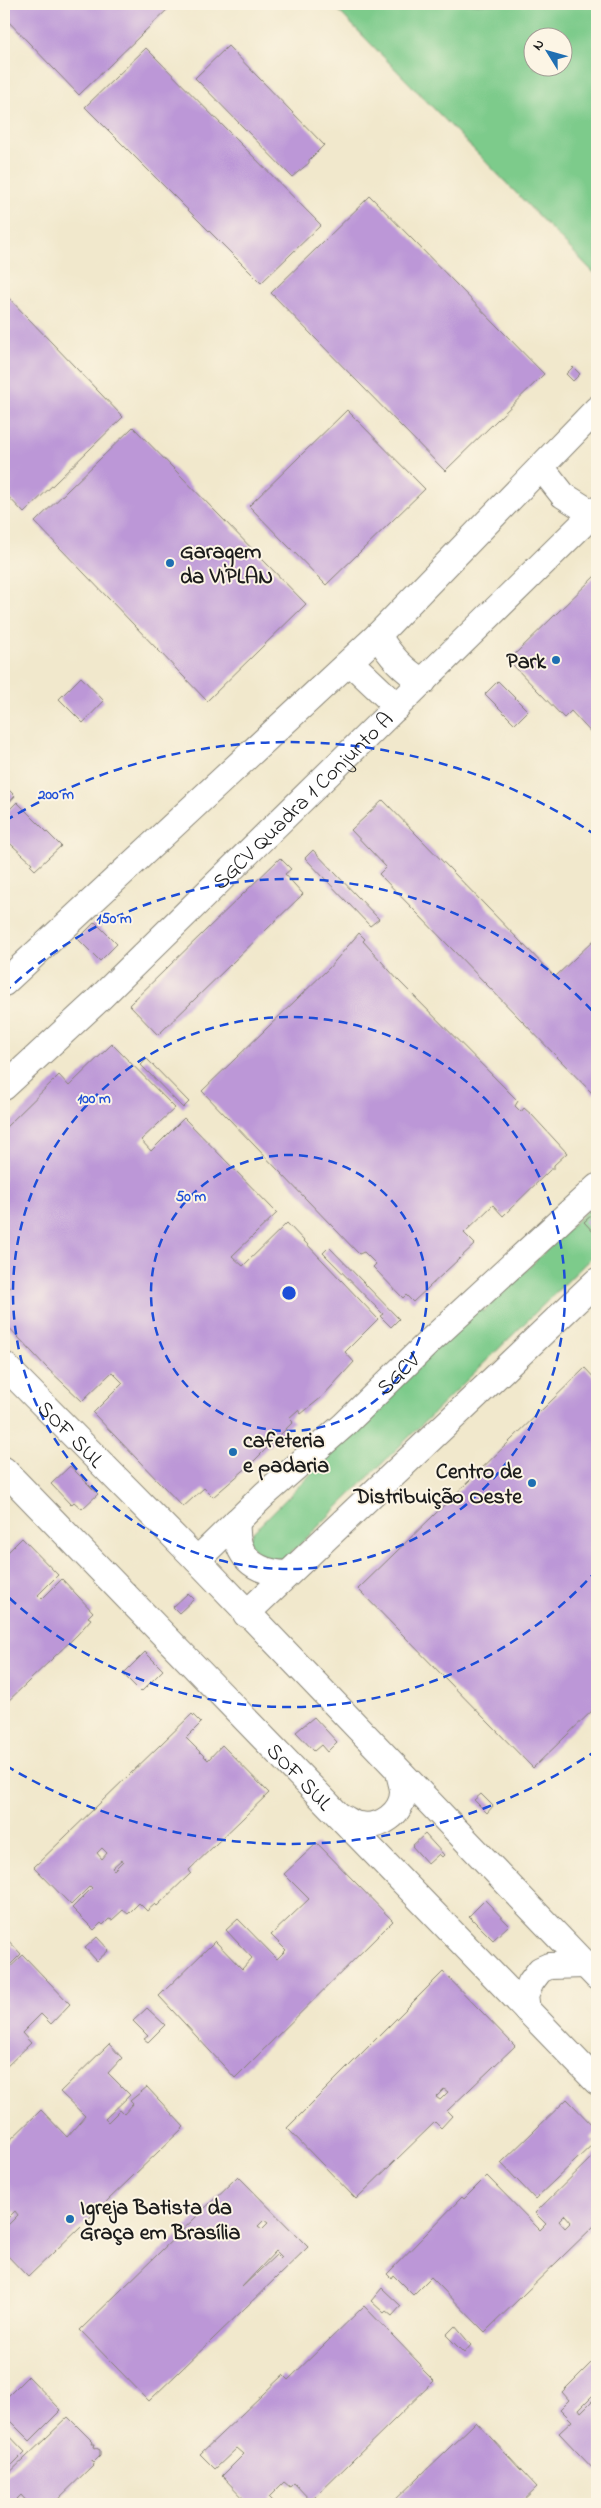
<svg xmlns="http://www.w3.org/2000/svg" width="601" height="2508" font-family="'Indie Flower',sans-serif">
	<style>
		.green { fill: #7dcb8b; stroke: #4c7454; fill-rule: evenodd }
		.building { fill: #bc97d7; fill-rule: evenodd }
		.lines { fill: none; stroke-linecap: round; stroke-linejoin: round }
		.tertiary-casing { stroke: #868274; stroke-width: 28 }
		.tertiary { stroke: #fff; stroke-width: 26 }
		.ring { fill: none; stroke: #1d4ed8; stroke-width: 2.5; stroke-dasharray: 9 6 }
		.poi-dot { fill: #1f6fb2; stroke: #fcf5e5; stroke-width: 2 }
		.labels { text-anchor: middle; stroke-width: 4; stroke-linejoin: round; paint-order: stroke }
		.poi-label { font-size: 22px; font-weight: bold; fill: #1c1c1c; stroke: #fcf5e5; text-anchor: start }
		.street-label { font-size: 22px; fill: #1c1c1c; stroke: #fcf5e5 }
		.centre { fill: #1d4ed8; stroke: #fcf5e5; stroke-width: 2.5 }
		.ring-label { font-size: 15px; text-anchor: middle; font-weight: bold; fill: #1d4ed8; stroke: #fcf5e5; stroke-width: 4; stroke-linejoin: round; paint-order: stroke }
	</style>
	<rect width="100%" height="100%" fill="#fcf5e5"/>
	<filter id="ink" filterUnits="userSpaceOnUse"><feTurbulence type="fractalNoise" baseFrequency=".02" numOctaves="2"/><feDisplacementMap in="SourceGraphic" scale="10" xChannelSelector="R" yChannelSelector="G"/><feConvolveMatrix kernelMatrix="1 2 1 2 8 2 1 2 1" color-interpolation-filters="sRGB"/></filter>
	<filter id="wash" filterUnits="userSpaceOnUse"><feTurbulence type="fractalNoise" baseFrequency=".0096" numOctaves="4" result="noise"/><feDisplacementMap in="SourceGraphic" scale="20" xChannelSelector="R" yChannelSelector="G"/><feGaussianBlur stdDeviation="1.12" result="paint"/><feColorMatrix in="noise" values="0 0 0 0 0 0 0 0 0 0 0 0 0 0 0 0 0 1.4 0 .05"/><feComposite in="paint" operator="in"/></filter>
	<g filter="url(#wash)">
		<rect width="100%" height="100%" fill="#f1e8cc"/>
		<g class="green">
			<path d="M332,4H597V276ZM534,38H564V68H534Z"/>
			<path d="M597,1201V1252L280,1564L265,1565L249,1541L252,1533L324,1461L346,1428L480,1297L483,1312Z"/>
		</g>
		<g id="blocks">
			<g class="building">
				<path d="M4,4H173L79,95L4,17Z"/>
				<path d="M228,46L324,145L309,160V163L292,177L195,78Z"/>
				<path d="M146,48L321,225L261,283L85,107Z"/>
				<path d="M370,196L544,374L445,471L271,293Z"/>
				<path d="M4,293L123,417L24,513L4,492Z"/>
				<path d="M573,367L580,374L573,381L566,374Z"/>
				<path d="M347,410L425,489L326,585L249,506Z"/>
				<path d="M133,427L306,604L207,701L35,522Z"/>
				<path d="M597,574V739L571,711L564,718L511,663L518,656L515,654Z"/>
				<path d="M81,677L104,701L83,723L59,699Z"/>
				<path d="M498,681L528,711L515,724L485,694Z"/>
				<path d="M4,785L15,796L4,808Z"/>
				<path d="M383,800L555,977L595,939L597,941V1091L593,1094L379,874L386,867L351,830Z"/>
				<path d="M17,802L61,846L35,870L30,865L32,863L4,838V815Z"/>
				<path d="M313,850L379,919L370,926L305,858Z"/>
				<path d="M280,858L291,869L285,874L303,894L158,1035L129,1005Z"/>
				<path d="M95,922L117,944L100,961L78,939Z"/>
				<path d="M359,933L365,939L363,941L398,980L518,1101L515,1106L521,1112L524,1108L532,1115L567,1153L554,1165V1169H551L503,1216L493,1205L464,1233L475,1244L413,1302L406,1295L403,1298L373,1267L376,1264L364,1252L359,1254L202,1091L329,968Z"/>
				<path d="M112,1044L175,1108L141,1140L151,1151L184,1118L277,1213L232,1256L243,1266L287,1223L378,1319L345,1352L354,1362L322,1397L301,1414L298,1410L289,1418L293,1422L250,1465L213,1497L204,1488L183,1507L93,1413L123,1383L112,1372L82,1401L47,1368L4,1322V1293L10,1287L4,1280V1129L59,1075L69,1086Z"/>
				<path d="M147,1059L189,1102L183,1108L141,1065Z"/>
				<path d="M597,1193V1234L596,1235L584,1222L593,1214L584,1205Z"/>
				<path d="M329,1247L399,1319L391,1327L380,1316L383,1314L323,1253Z"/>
				<path d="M585,1368L597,1381V1706L533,1768L358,1589Z"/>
				<path d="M70,1466L98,1494L82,1509L74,1502L71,1505L51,1484Z"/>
				<path d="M22,1538L58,1575L38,1595L42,1599L62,1579L93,1612L88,1617L91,1619L77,1635L4,1705V1556Z"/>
				<path d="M188,1593L194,1599L179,1613L173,1607Z"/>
				<path d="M145,1652L163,1670L141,1692L123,1674Z"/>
				<path d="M192,1714L201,1723L186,1738L208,1760L222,1745L269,1793L189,1870L191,1873L157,1906L155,1904L147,1911L139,1903L128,1914L123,1910L112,1920L109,1919L103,1925L101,1923L94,1930L72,1908L92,1888L90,1886L71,1905L34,1867ZM102,1848L107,1853L102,1859L97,1853ZM121,1860L123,1861L114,1870L112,1868Z"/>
				<path d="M314,1717L337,1742L327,1752L321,1745L314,1751L296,1732Z"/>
				<path d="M481,1794L493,1806L487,1813L474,1800Z"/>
				<path d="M425,1834L444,1855L442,1857L439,1854L428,1864L412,1846Z"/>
				<path d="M317,1843L393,1921L235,2078L159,1996L215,1941L242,1969L252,1958L226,1930L238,1919L277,1959L286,1950L271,1935L309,1899L284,1874Z"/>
				<path d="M485,1900L509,1925L493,1940L469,1916Z"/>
				<path d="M4,1936L21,1954L4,1971Z"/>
				<path d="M97,1937L109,1950L97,1961L85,1948Z"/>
				<path d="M23,1955L70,2004L51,2024L41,2014L22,2033L31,2043L4,2069V1973Z"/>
				<path d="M443,1972L515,2046L447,2111L452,2116L441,2128L435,2122L356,2199L287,2128ZM444,2089L448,2092L440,2100L436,2097Z"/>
				<path d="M147,2008L165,2025L148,2042L144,2039L148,2036L133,2021Z"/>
				<path d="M109,2044L122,2058L108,2073L130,2095L105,2119L108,2122L120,2110L124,2114L133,2104L130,2101L147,2087L184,2127L28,2277L4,2252V2229L18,2215L15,2211L4,2222V2146L41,2110L67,2137L85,2116L60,2092Z"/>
				<path d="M567,2099L597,2130L590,2138L594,2143L535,2199L501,2163Z"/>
				<path d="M597,2152V2223L485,2332L431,2277L413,2295L393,2275L391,2278L387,2274L462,2197L464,2199L487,2176L540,2230L546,2224L535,2213ZM565,2215L571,2222L565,2228L559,2221Z"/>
				<path d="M238,2176L308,2247L149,2401L80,2330ZM264,2220L268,2223L262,2229L258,2226ZM276,2251L282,2257L280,2259L276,2255L241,2288Z"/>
				<path d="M382,2288L401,2306L392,2316L386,2311L384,2313L371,2301Z"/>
				<path d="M364,2306L421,2365L420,2367L434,2381L311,2501L294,2483L290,2487L284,2482L269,2497L276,2504H249L222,2476L244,2454L237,2448L215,2469L200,2454L283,2375L288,2380Z"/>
				<path d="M455,2326L471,2345L464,2353L446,2335Z"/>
				<path d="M597,2357V2391L579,2409L581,2412L597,2396V2473L559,2433L572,2421L560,2409L569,2400L562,2392Z"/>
				<path d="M28,2376L61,2410L30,2441L4,2415V2400Z"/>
				<path d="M68,2417L93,2442L92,2444H95L94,2447L100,2450V2456L94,2462L92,2460L93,2465L53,2504H29L21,2495L12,2504H4V2478Z"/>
				<path d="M476,2422L537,2487L519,2504H391Z"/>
				<path d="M4,2430L25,2452L4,2473Z"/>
			</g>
		</g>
	</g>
	<g filter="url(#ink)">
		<use href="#blocks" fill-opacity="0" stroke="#868274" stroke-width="1"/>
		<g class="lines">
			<g class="tertiary-casing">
				<g id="tertiary">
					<path d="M541,467L563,495L593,514"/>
					<path d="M378,635C389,655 403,670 423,682"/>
					<path d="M350,662L386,696L396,708"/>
					<path d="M4,983L378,635L597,409"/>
					<path id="s1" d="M4,1087L97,1001L597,510"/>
					<path id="s2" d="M4,1365L197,1560L597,1977"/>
					<path id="s3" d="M4,1470L597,2082"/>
					<path d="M237,1521C234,1556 253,1572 287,1574"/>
					<path id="s4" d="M197,1560L265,1494L344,1425L429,1342L597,1187"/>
					<path d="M246,1614L597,1281"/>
					<path d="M342,1817C348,1820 354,1825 360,1825C380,1829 403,1813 403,1792C403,1786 400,1779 399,1772"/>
					<path d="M527,2010L525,1995L531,1982L540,1970L549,1966L585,1965"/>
				</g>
			</g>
			<use href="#tertiary" class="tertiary"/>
		</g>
	</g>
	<g class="ring">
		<circle cx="289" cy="1293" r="138"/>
		<circle cx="289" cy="1293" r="276"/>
		<path d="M597 1570A414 414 0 0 1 4 1593M4 993A414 414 0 0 1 597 1016"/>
		<path d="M597 1750A551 551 0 0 1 5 1765M5 821A551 551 0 0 1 597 836"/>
	</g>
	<g class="poi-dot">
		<circle cx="170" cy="563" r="5"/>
		<circle cx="556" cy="660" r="5"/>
		<circle cx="233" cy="1452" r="5"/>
		<circle cx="532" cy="1483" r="5"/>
		<circle cx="70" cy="2219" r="5"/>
	</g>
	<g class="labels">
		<g class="poi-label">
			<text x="180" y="558">Garagem<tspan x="180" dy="25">da VIPLAN</tspan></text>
			<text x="546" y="668" text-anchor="end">Park</text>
			<text x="243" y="1447">cafeteria<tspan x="243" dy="25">e padaria</tspan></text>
			<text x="522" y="1478" text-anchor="end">Centro de<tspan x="522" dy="25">Distribuição Oeste</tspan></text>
			<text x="80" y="2214">Igreja Batista da<tspan x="80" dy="25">Graça em Brasília</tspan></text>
		</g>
		<g class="street-label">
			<text dy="8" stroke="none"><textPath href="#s1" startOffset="414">SGCV Quadra 1 Conjunto A</textPath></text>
			<text dy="8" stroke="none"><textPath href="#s4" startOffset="274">SGCV</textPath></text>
			<text dy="8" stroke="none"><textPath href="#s2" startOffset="96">SOF SUL</textPath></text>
			<text dy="8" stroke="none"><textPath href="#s3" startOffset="426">SOF SUL</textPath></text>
		</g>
	</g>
	<circle cx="289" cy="1293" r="8" class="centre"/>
	<g class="ring-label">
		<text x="56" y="799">200 m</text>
		<text x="114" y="923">150 m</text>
		<text x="94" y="1103">100 m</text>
		<text x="191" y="1201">50 m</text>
	</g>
	<rect width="601" height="2508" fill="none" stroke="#fcf5e5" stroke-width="20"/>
	<g transform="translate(548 52) rotate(307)"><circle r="24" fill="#fcf5e5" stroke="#a29e95"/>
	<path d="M0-4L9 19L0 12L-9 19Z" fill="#1f6fb2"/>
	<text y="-8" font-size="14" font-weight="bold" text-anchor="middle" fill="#1c1c1c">N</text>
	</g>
</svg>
